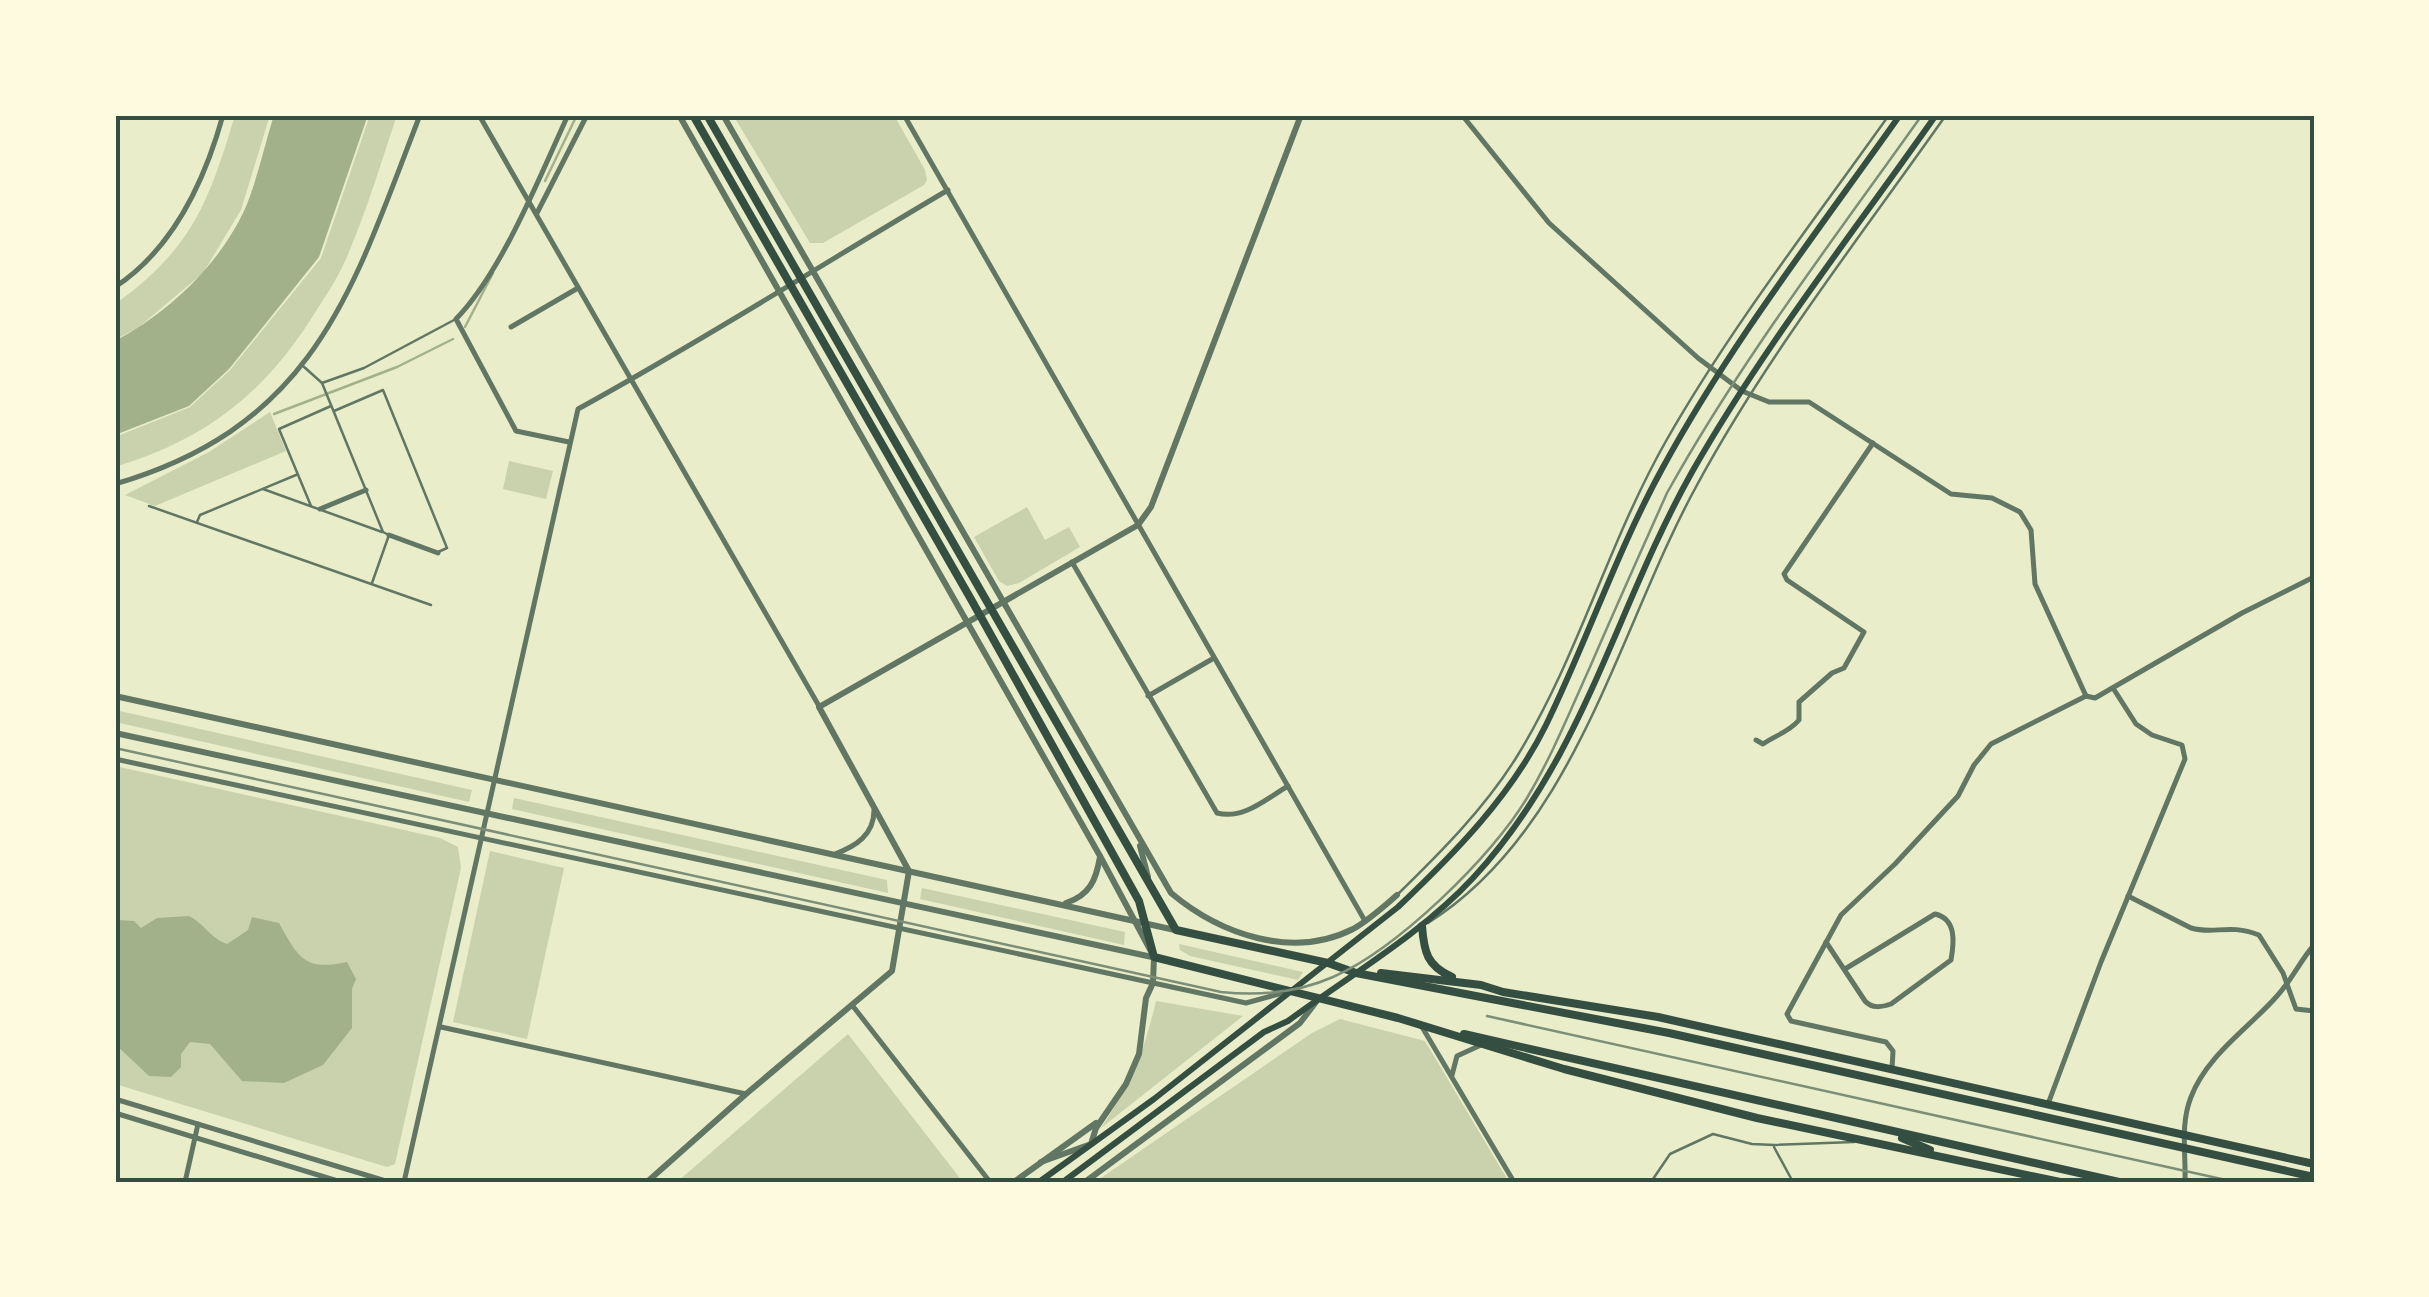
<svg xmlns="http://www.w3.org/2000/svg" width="2429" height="1297" font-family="Jost,sans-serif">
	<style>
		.green { fill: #cad2ad }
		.water { fill: #a3b18a }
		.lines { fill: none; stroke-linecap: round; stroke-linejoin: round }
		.stream { stroke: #a3b18a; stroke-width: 2.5 }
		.service { stroke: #617663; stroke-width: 2.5 }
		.minor { stroke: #617663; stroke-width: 5 }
		.tertiary { stroke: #617663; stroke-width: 6 }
		.secondary { stroke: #344e41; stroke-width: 6 }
		.primary { stroke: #344e41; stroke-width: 8 }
		.rail { stroke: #7c8e77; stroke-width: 2.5 }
		.neatline { fill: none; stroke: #344e41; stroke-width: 4 }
	</style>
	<rect width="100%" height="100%" fill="#e9edc9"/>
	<g class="green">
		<path d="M235,115H270L241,210L203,273L139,327L115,340V304C192,249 209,202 235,115Z"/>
		<path d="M370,115H397C381,163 366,213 346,259C337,280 323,300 311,319C261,397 203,440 115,467V437L190,407L230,370L321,258Z"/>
		<path d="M733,115H894L925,170L927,180L924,185L823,243H810Z"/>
		<path d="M270,412L286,451L155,506L125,495L209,452Z"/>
		<path d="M509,461L553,471L546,499L503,489Z"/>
		<path d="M1027,507L1045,540L1069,527L1080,547L1019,583L1007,586L999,581L974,537Z"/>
		<path d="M115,710L472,790L469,802L115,722Z"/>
		<path d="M115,766L440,838L458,847L461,868L395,1164L387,1167L115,1084Z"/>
		<path d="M514,798L887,880L888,893L512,809Z"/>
		<path d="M490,851L564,868L527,1039L453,1022Z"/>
		<path d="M922,888L1125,932L1124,945L920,899Z"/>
		<path d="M1179,945V944L1303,972L1298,980L1190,956L1180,950Z"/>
		<path d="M1156,1001L1243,1016L1101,1128C1132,1082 1143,1055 1156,1001Z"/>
		<path d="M1340,1019L1425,1041L1509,1182H1095L1312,1033Z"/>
		<path d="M848,1034L963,1182H677Z"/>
	</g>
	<g class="water">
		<path d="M274,115H368L319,257L229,369L189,406L115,435V341C168,313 218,266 244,211C257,182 264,146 274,115Z"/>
		<path d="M189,916C205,924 210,938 227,944L248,930L252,917L279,923C299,959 305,971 347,962L356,979L352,989V1028L323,1065L284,1083L242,1081L210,1044L190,1042L181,1054V1067L171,1077L149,1076L115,1044V926L119,920L134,921L141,928L157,918Z"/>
	</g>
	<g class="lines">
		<g class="stream">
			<path d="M545,181L577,115"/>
			<path d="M465,327L493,273"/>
			<path d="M274,414L397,367L453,339"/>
		</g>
		<g class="service">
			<path d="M303,366L322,383L364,368L454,320"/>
			<path d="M322,383L383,532L389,535L372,583"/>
			<path d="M334,411L383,390L447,548L438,552"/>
			<path d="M263,489L382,532"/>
			<path d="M149,506L431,605"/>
			<path d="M311,506L279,429L331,406"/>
			<path d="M197,522L200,515L296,475"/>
			<path d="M1397,895C1440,853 1484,809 1516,758C1578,658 1608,543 1666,441C1731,327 1813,222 1889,115"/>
			<path d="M1428,923C1576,830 1618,629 1697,485C1768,354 1861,236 1946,115"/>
			<path d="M1774,1147L1793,1182"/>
			<path d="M1651,1182L1670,1154L1713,1134L1752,1144L1774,1145L1854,1142"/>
		</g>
		<g class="minor">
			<path d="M479,115L819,706"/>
			<path d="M568,115C540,176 502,272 456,319L516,431L569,442"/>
			<path d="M904,115L1365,921"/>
			<path d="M1462,115L1549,223L1698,358L1742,391L1769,402H1809L1951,494L1992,498L2020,512L2031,530L2035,584L2086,696"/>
			<path d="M537,213L587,115"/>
			<path d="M115,287C173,249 205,180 223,115"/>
			<path d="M511,327L578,288"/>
			<path d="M115,484C316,425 352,291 420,115"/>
			<path d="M320,509L366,490"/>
			<path d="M389,535L438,553"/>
			<path d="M1072,562L1217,813C1243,820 1266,799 1288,786"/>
			<path d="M1148,696L1214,658"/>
			<path d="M1756,740L1763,744C1776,735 1789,732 1799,720V702L1832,673L1844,668L1864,632L1787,580L1784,574L1873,443"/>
			<path d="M115,759L1246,1003L1290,991"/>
			<path d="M835,854C856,846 874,835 874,810"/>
			<path d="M2128,896L2191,928C2215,935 2228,923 2259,935L2283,973L2296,1009L2314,1011"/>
			<path d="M1826,942L1865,1001C1872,1009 1882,1007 1891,1004L1951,960C1954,943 1957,919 1935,914L1845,969"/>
			<path d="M852,1005L990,1182"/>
			<path d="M441,1027L746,1094"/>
			<path d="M1422,1027L1514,1182"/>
			<path d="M1892,1069L1893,1051L1886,1042L1791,1021L1787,1014L1841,915L1895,864L1958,796L1974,765L1991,744L2086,696L2095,698L2242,613L2314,577"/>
			<path d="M1452,1075L1457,1056L1481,1045"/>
			<path d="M115,1099L389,1182"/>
			<path d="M2048,1104L2101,962L2185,759L2182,745L2152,735L2136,724L2113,688"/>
			<path d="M115,1113L341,1182"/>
			<path d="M185,1182L198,1124"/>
			<path d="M404,1182L578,409C704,340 824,263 948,190"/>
			<path d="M2185,1182C2186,1153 2180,1125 2191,1097C2207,1055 2249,1028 2277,996C2291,981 2300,961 2314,945"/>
		</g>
		<g class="tertiary">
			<path d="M679,115L1100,856L1154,957L1153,983L1146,998L1139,1054L1126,1084L1096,1128L1091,1144L1041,1162"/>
			<path d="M723,115L1171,893C1220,934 1292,960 1353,929C1369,920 1383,907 1397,895"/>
			<path d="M115,696L1175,930"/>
			<path d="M115,733L1152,957"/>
			<path d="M1140,846L1148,877"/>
			<path d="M1066,903C1090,895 1096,880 1100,857"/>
			<path d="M647,1182L746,1094L892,971L909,871L819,707L1138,525L1151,507L1301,115"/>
			<path d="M1014,1182L1096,1123"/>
			<path d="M1085,1182L1300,1023L1316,1002"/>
		</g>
		<g class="secondary">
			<path d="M1039,1182L1154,1099L1398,907C1455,853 1511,796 1546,725C1587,641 1617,551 1662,469C1730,344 1818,231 1900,115"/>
			<path d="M1063,1182L1264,1032L1288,1021C1350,975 1420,935 1473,878C1584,758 1615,609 1692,472C1763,347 1854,232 1936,115"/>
		</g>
		<g class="primary">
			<path d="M693,115L972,601L1139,901L1154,957L1398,1018L1564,1069L1757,1118L2060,1182"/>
			<path d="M707,115L1176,930L1328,963L1356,973L1669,1033L2314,1177"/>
			<path d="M1422,926C1424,952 1427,966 1452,977"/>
			<path d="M1381,973L1481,985L1503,992L1658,1017L2314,1164"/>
			<path d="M1464,1034L2119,1182"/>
			<path d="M1902,1138L1930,1150"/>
		</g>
		<g class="rail">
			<path d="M115,748L1221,992C1260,996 1297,993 1333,977C1397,949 1492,857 1527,798C1552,756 1570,711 1590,667C1615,609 1641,551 1667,493C1741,360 1834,239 1922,115"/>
			<path d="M1487,1016L2235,1182"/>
		</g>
	</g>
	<rect width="2429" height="1297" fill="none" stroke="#fefae0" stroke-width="235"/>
	<rect x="118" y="118" width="2194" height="1062" class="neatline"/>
</svg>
